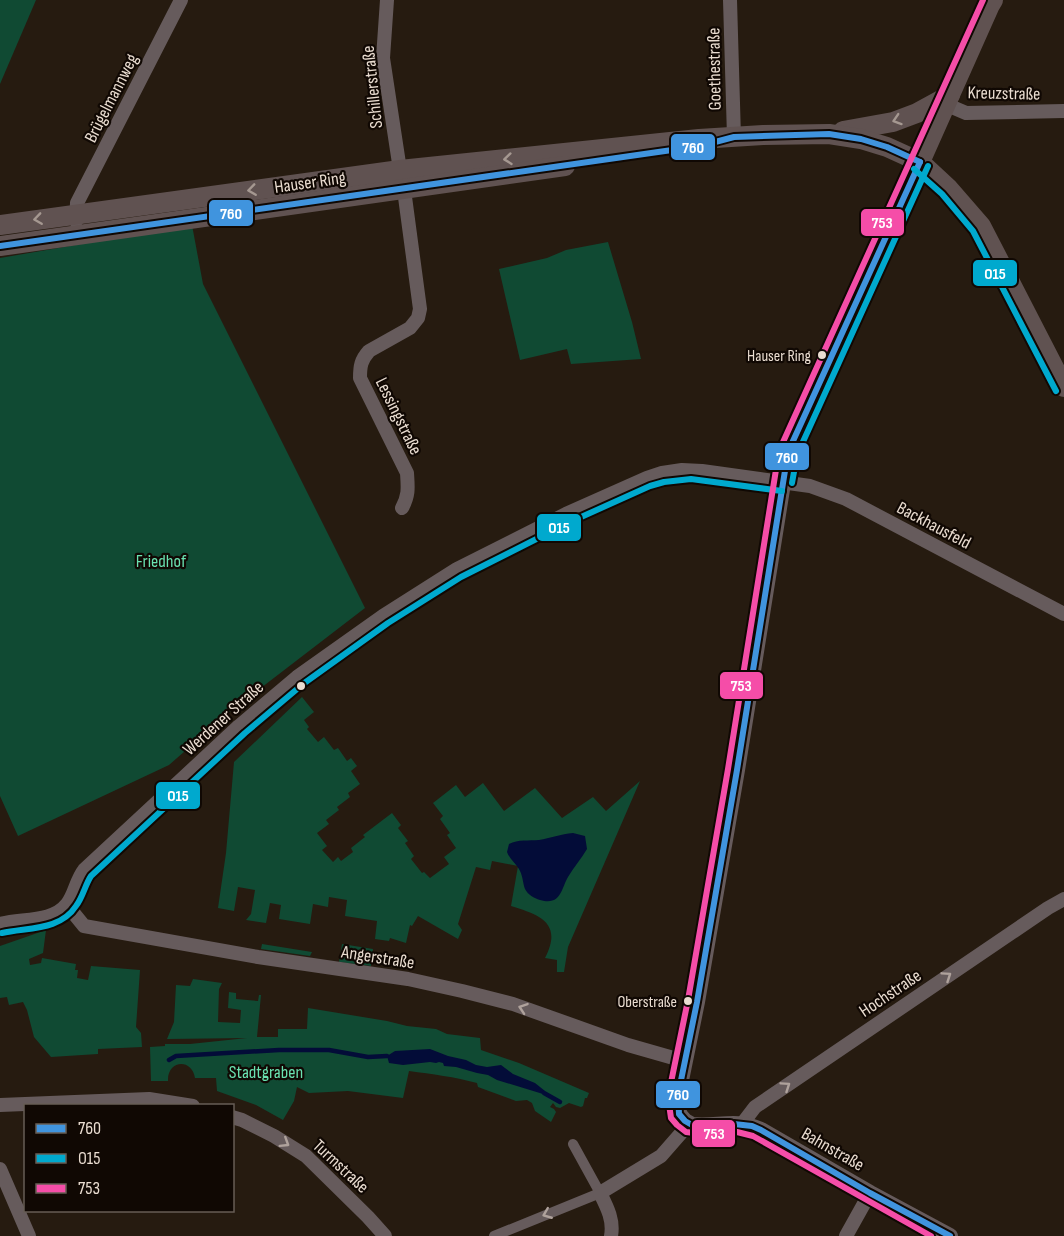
<svg xmlns="http://www.w3.org/2000/svg" width="1064" height="1236" font-family="'Sofia Sans Condensed',sans-serif">
	<style>
		.green { fill: #104a33 }
		.water { fill: #030c38 }
		.lines { fill: none; stroke-linecap: round; stroke-linejoin: round }
		.stream { stroke: #030c38; stroke-width: 4.5 }
		.pedestrian { stroke: #665b5c; stroke-width: 10 }
		.minor { stroke: #665b5c; stroke-width: 14 }
		.tertiary { stroke: #665b5c; stroke-width: 16 }
		.secondary { stroke: #605251; stroke-width: 20 }
		.bus-1-casing { stroke: #100803; stroke-width: 10 }
		.bus-2-casing { stroke: #100803; stroke-width: 10 }
		.bus-3-casing { stroke: #100803; stroke-width: 10 }
		.bus-1 { stroke: #4094de; stroke-width: 6 }
		.bus-2 { stroke: #00a9ce; stroke-width: 6 }
		.bus-3 { stroke: #f54da8; stroke-width: 6 }
		.oneway { stroke: #a59891 }
		.oneway2 { stroke: #afa29c }
		.bus-dot { fill: #eaddd1; stroke: #100803; stroke-width: 2 }
		.labels { text-anchor: middle; stroke-width: 4.5; stroke-linejoin: round; paint-order: stroke }
		.bus-label { font-size: 16px; fill: #eaddd1; stroke: #100803; text-anchor: end }
		.street-label { font-size: 18px; fill: #eaddd1; stroke: #100803 }
		.park-label { font-size: 18px; fill: #6ae2b1; stroke: #100803 }
		.line-badge { stroke: #100803; stroke-width: 2 }
		.badge-label { font-size: 16px; text-anchor: middle; font-weight: bold; fill: #fff }
	</style>
	<rect width="100%" height="100%" fill="#261b10"/>
	<g class="green">
		<path d="M0,0H36L0,84Z"/>
		<path d="M192,225L203,284L365,608L232,710L169,765L18,836L0,796V258Z"/>
		<path d="M608,242L632,322L641,359L571,364L567,349L520,360L499,269L547,258L566,250Z"/>
		<path d="M302,697L314,712L304,720L309,727L307,729L318,742L324,737L334,750L338,748L347,761L351,758L357,766L351,771L360,784L348,793L350,797L337,807L339,810L326,820L329,824L317,833L327,846L322,850L333,862L338,857L341,861L353,852L351,848L365,837L363,835L392,813L401,825L398,828L408,841L405,843L414,856L411,859L422,873L424,872L430,878L449,864L444,857L456,848L447,835L450,833L440,819L443,816L433,803L456,785L465,797L483,783L504,811L535,788L562,818L593,797L606,811L640,781L568,947L564,972H557V960L545,958C563,923 540,915 511,906L518,866L492,861L490,870L476,867L458,924L462,930L458,939L418,916L412,926L410,925L406,943L390,938L389,941L375,939L377,921L345,916L347,900L329,897L328,907L313,904L310,924L279,919L281,905L270,903L266,923L246,920L251,914L255,890L238,887L234,911L218,908L226,853L234,762Z"/>
		<path d="M46,930L43,953L29,959L30,965L41,963L42,958L76,964L75,970H78L77,978L88,980L91,966L140,970L136,1027L141,1033L142,1047L98,1049V1054L51,1057L34,1037L27,1010L23,1002L9,1005L7,997L0,998V946Z"/>
		<path d="M262,944L312,952L310,956L261,949Z"/>
		<path d="M342,944L373,949L371,966L339,962Z"/>
		<path d="M193,979L222,983L219,989L218,1022L240,1023L241,1010L228,1008L229,992L236,993V999L258,1001L259,995H261L257,1037H278V1029H307L308,1008L387,1021L407,1026L436,1029L447,1034L480,1038L481,1050L519,1063L589,1093L587,1098H585L583,1106L581,1107L569,1103L560,1108L556,1107L553,1103L550,1107L554,1109L556,1112L551,1122L535,1111L532,1103L527,1100L516,1101L478,1087L477,1083C455,1077 432,1074 409,1071L403,1098L348,1091L309,1093L297,1087L294,1101L283,1120L256,1105L217,1091L216,1078H195C192,1058 167,1060 168,1081H151L150,1047L165,1046V1044H190L247,1038L167,1039L174,1022L176,985L190,986Z"/>
	</g>
	<g class="water">
		<path d="M573,833L585,836L587,849C581,859 574,867 568,877C561,889 561,906 540,900C534,898 528,895 525,889C523,884 523,877 520,871C517,864 510,860 507,852L509,844C518,839 529,841 539,840C550,838 561,834 573,833Z"/>
		<path d="M430,1049L448,1056L466,1060L476,1065L487,1067L501,1065L513,1074L535,1083L545,1091L543,1094L497,1080L488,1075L477,1073L456,1067L444,1066L443,1063L439,1062L436,1063L430,1062L403,1065L389,1063L387,1056L395,1051Z"/>
	</g>
	<g class="lines">
		<g class="stream">
			<path d="M169,1060L176,1056L279,1050H329L368,1057L387,1056"/>
			<path d="M544,1093L560,1102"/>
		</g>
		<path class="pedestrian" d="M494,1236L600,1193L573,1144"/>
		<g class="minor">
			<path d="M387,0L383,58L400,170L405,197L420,309L418,318L410,328L369,351C361,360 360,366 360,378L407,473C408,488 409,495 402,508"/>
			<path d="M730,0L734,137"/>
			<path d="M945,104L966,113L1064,111"/>
			<path d="M76,221L77,203L181,0"/>
			<path d="M67,905L84,926L258,957L408,979L462,991L513,1004L628,1045L684,1061"/>
			<path d="M0,924C20,918 53,923 67,904C75,894 76,880 84,870L239,726L297,677L383,616L457,569L566,514L647,478L662,473L682,470L702,471L810,486L846,499L1064,614"/>
			<path d="M0,1105L149,1099L193,1106"/>
			<path d="M232,1117L242,1120L274,1136L306,1156L368,1217L385,1236"/>
			<path d="M742,1124L755,1107L1048,908L1064,899"/>
			<path d="M0,1169L29,1236"/>
			<path d="M611,1236C614,1220 607,1207 600,1193L661,1156L689,1124"/>
			<path d="M846,1236L870,1193"/>
		</g>
		<path class="tertiary" d="M920,162L788,452L737,770L697,1002L678,1095L679,1114L685,1121L692,1125C717,1128 735,1118 761,1130L870,1193L950,1236"/>
		<g class="secondary">
			<path d="M843,131L893,122L917,113L950,95"/>
			<path d="M920,162L990,5L993,0"/>
			<path d="M0,225L400,170L699,139L763,135L829,134L861,139L887,147L920,162L948,188L981,226L1064,387"/>
			<path d="M0,246L565,166"/>
		</g>
		<g class="bus-1-casing">
			<g id="bus-1">
				<path d="M920,162L788,452L737,770L697,1002L678,1095L679,1114L685,1121L692,1125L734,1124L752,1126L761,1130L870,1193L950,1236"/>
				<path d="M0,246L700,146L734,137L829,134L861,139L887,147L920,162"/>
			</g>
		</g>
		<g class="bus-2-casing">
			<g id="bus-2">
				<path d="M914,169L942,194L973,231L1056,391"/>
				<path d="M792,483L797,455L928,166"/>
				<path d="M2,933C27,927 60,931 76,906C83,897 85,885 91,876L245,733L303,684L388,623L461,577L570,522L650,486L664,482L691,479L782,491"/>
			</g>
		</g>
		<g class="bus-3-casing">
			<path id="bus-3" d="M931,1236L753,1136L737,1132L702,1134L686,1132L677,1125L671,1118L668,1097L688,1000L728,769L779,451L983,0"/>
		</g>
		<use href="#bus-1" class="bus-1"/>
		<use href="#bus-2" class="bus-2"/>
		<use href="#bus-3" class="bus-3"/>
	</g>
	<defs><path id="oneway-chevron" d="M-2-3.5L2.5 0L-2 3.5" fill="none" stroke-width="1.6" stroke-linecap="round" stroke-linejoin="round" transform="scale(1.5)"/></defs>
	<g class="oneway">
		<use href="#oneway-chevron" transform="translate(897 120) rotate(162)"/>
		<use href="#oneway-chevron" transform="translate(508 159) rotate(174)"/>
		<use href="#oneway-chevron" transform="translate(252 190) rotate(172)"/>
		<use href="#oneway-chevron" transform="translate(38 219) rotate(172)"/>
	</g>
	<g class="oneway2">
		<use href="#oneway-chevron" transform="translate(947 976) rotate(-34)"/>
		<use href="#oneway-chevron" transform="translate(523 1008) rotate(-161)"/>
		<use href="#oneway-chevron" transform="translate(786 1086) rotate(-34)"/>
		<use href="#oneway-chevron" transform="translate(285 1143) rotate(32)"/>
		<use href="#oneway-chevron" transform="translate(547 1214) rotate(158)"/>
	</g>
	<g class="bus-dot">
		<circle cx="822" cy="355" r="5"/>
		<circle cx="301" cy="686" r="5"/>
		<circle cx="688" cy="1001" r="5"/>
	</g>
	<g class="labels">
		<g class="bus-label">
			<text x="811" y="361">Hauser Ring</text>
			<text x="677" y="1007">Oberstraße</text>
		</g>
		<g class="street-label">
			<text transform="translate(714 69) rotate(-91)" y="6">Goethestraße</text>
			<text transform="translate(372 87) rotate(-96)" y="6">Schillerstraße</text>
			<text transform="translate(1004 93) rotate(1)" y="6">Kreuzstraße</text>
			<text transform="translate(111 98) rotate(-63)" y="6">Brügelmannweg</text>
			<text transform="translate(310 182) rotate(-8)" y="6">Hauser Ring</text>
			<text transform="translate(399 416) rotate(64)" y="6">Lessingstraße</text>
			<text transform="translate(934 525) rotate(28)" y="6">Backhausfeld</text>
			<text transform="translate(223 718) rotate(-42)" y="6">Werdener Straße</text>
			<text transform="translate(378 957) rotate(9)" y="6">Angerstraße</text>
			<text transform="translate(890 993) rotate(-34)" y="6">Hochstraße</text>
			<text transform="translate(833 1149) rotate(30)" y="6">Bahnstraße</text>
			<text transform="translate(341 1166) rotate(43)" y="6">Turmstraße</text>
		</g>
		<g class="park-label">
			<text x="161" y="567">Friedhof</text>
			<text x="266" y="1078">Stadtgraben</text>
		</g>
	</g>
	<g class="line-badge">
		<rect x="670" y="133" width="46" height="28" rx="6" fill="#4094de"/>
		<rect x="208" y="199" width="46" height="28" rx="6" fill="#4094de"/>
		<rect x="860" y="208" width="45" height="29" rx="6" fill="#f54da8"/>
		<rect x="972" y="259" width="46" height="28" rx="6" fill="#00a9ce"/>
		<rect x="764" y="442" width="46" height="29" rx="6" fill="#4094de"/>
		<rect x="536" y="513" width="46" height="29" rx="6" fill="#00a9ce"/>
		<rect x="719" y="671" width="45" height="29" rx="6" fill="#f54da8"/>
		<rect x="155" y="781" width="46" height="29" rx="6" fill="#00a9ce"/>
		<rect x="655" y="1080" width="46" height="29" rx="6" fill="#4094de"/>
		<rect x="691" y="1119" width="45" height="29" rx="6" fill="#f54da8"/>
	</g>
	<g class="badge-label">
		<text x="693" y="153">760</text>
		<text x="231" y="219">760</text>
		<text x="882" y="228">753</text>
		<text x="995" y="279">O15</text>
		<text x="787" y="463">760</text>
		<text x="559" y="533">O15</text>
		<text x="741" y="691">753</text>
		<text x="178" y="801">O15</text>
		<text x="678" y="1100">760</text>
		<text x="714" y="1139">753</text>
	</g>
	<rect x="24" y="1104" width="210" height="108" fill="#100803" stroke="#675d55" stroke-width="1.5"/>
	<rect x="36" y="1124" width="30" height="9" fill="#4094de" stroke="#675d55" stroke-width="1.5"/>
	<text x="78" y="1134" font-size="18" fill="#eaddd1">760</text>
	<rect x="36" y="1154" width="30" height="9" fill="#00a9ce" stroke="#675d55" stroke-width="1.5"/>
	<text x="78" y="1164" font-size="18" fill="#eaddd1">O15</text>
	<rect x="36" y="1184" width="30" height="9" fill="#f54da8" stroke="#675d55" stroke-width="1.5"/>
	<text x="78" y="1194" font-size="18" fill="#eaddd1">753</text>
</svg>
